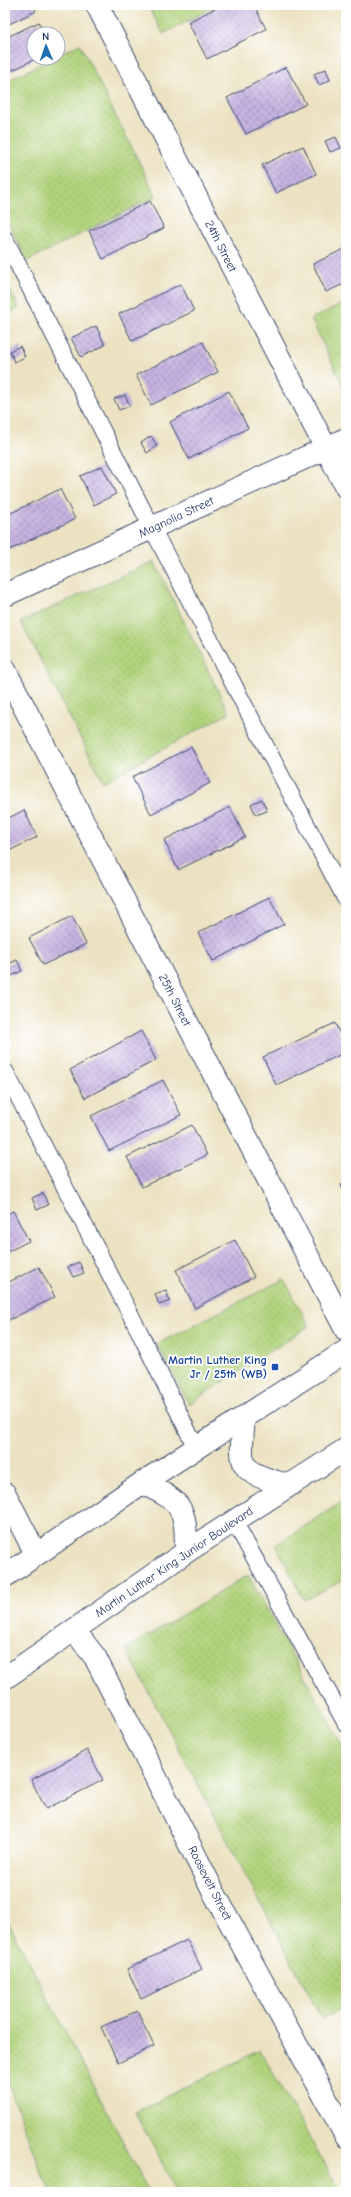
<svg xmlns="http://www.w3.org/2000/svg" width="351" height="2197" font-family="'Comic Neue',sans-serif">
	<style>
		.grass { fill: url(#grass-dots); stroke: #66816d }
		.building { fill: url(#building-cross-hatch) }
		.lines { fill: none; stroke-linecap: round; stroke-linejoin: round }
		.lane-casing { stroke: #3a4a6d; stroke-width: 18 }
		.street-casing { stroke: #3a4a6d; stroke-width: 24 }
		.secondary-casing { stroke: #3a4a6d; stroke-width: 24 }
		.lane { stroke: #fff; stroke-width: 16 }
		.street { stroke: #fff; stroke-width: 22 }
		.secondary { stroke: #fff; stroke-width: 22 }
		.transit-dot { fill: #1a4fb4; stroke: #fff; stroke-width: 1.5 }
		.labels { text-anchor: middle; stroke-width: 3.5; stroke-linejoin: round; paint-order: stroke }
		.street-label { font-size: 12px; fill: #1b2f5e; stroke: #fff }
		.transit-label { font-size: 12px; font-weight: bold; fill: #164399; stroke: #fff; text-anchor: end }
	</style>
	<defs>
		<pattern id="grass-dots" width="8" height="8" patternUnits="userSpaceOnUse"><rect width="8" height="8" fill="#b1d37c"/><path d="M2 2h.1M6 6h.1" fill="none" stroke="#98b56e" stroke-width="1.8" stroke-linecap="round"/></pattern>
		<pattern id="building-cross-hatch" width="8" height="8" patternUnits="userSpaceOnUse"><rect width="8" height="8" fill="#c8b4e2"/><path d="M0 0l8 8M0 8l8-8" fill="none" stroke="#a293ba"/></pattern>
	</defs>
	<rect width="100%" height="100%" fill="#fff"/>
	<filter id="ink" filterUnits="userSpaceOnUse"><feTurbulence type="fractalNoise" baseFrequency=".025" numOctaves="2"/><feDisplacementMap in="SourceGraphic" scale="8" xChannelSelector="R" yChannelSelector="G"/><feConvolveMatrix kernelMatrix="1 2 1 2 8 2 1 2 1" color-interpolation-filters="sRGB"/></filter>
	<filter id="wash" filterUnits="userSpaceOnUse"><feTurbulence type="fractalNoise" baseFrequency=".012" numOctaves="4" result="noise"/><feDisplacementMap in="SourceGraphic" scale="16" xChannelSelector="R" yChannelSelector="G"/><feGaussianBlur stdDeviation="0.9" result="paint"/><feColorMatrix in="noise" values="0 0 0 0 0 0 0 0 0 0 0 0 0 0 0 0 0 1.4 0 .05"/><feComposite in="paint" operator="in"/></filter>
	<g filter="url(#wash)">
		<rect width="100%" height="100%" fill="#ece2c1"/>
		<g class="grass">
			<path d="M148,5H218L163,34Z"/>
			<path d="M80,44L156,196L27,261L5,217V82L52,58H58V55Z"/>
			<path d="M5,280L19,308L5,316Z"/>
			<path d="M346,302V392L311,319Z"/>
			<path d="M154,561L229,713L103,782L21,622Z"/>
			<path d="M284,1279L309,1326L189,1404L157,1344Z"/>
			<path d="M346,1499V1579L304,1600L276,1545Z"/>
			<path d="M248,1575L346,1752V2006L322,2019L126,1649Z"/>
			<path d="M5,1916L149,2192H52L40,2169L5,2076Z"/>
			<path d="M260,2050L340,2192H177L135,2112Z"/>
		</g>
		<g id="blocks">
			<g class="building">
				<path d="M5,5H33L36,11L5,26Z"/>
				<path d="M222,5H254L266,29L207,59L188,22Z"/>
				<path d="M39,22L45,34H34V58H37L5,74V38Z"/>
				<path d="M286,67L306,104L246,134L227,98Z"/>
				<path d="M326,69L330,80L319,85L314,74Z"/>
				<path d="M336,137L341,148L330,152L325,141Z"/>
				<path d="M303,146L316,174L276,193L262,165Z"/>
				<path d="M150,201L164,228L103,259L89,231Z"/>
				<path d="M346,248V283L326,292L313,264Z"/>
				<path d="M181,284L194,311L132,341L119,314Z"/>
				<path d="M96,326L105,345L81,357L71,338Z"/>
				<path d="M203,342L218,372L151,405L136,375Z"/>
				<path d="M20,346L25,357L14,362L10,351Z"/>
				<path d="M229,391L248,428L189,459L170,422Z"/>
				<path d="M125,395L130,406L119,410L114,399Z"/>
				<path d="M151,436L157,446L147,453L141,443Z"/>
				<path d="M102,466L116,494L94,505L80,476Z"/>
				<path d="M60,489L75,519L5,552V516Z"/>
				<path d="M191,747L210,783L151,814L132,777Z"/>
				<path d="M262,799L267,811L256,815L251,804Z"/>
				<path d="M230,807L245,837L178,870L164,840Z"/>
				<path d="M24,810L37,837L5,853V820Z"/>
				<path d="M269,897L284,924L213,961L198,933Z"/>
				<path d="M72,916L86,944L43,965L29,938Z"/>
				<path d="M17,960L22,971L11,976L6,965Z"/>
				<path d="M335,1023L346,1047V1052L276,1085L263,1057Z"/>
				<path d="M141,1031L156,1060L85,1098L70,1070Z"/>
				<path d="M163,1080L181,1115L109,1151L91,1116Z"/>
				<path d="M192,1125L207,1155L142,1187L127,1157Z"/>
				<path d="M346,1182V1195L341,1185Z"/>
				<path d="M43,1193L48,1205L37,1210L32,1198Z"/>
				<path d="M13,1211L29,1241L5,1253V1215Z"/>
				<path d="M235,1240L254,1277L195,1308L176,1270Z"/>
				<path d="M79,1262L84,1273L73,1277L68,1267Z"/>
				<path d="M39,1267L55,1297L5,1322V1284Z"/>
				<path d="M166,1290L170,1301L159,1305L155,1294Z"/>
				<path d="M87,1750L103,1780L46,1809L31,1780Z"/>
				<path d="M187,1940L202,1969L141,1999L127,1969Z"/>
				<path d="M137,2011L154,2046L118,2063L101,2027Z"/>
			</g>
		</g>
	</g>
	<g filter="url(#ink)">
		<use href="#blocks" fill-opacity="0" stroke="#3a4a6d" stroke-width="1"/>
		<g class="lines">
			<g class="lane-casing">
				<g id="lane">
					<path d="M5,239L152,528L346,900"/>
					<path d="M5,1071L139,1331L196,1448"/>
					<path d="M234,1521L346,1724"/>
				</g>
			</g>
			<g class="street-casing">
				<g id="street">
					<path d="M97,5L346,487"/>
					<path d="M5,595L346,439"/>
					<path d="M5,670L346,1330"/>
					<path d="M5,1494L36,1554"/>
					<path d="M74,1630L95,1657L213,1891L346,2136"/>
				</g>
			</g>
			<g class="secondary-casing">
				<g id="secondary">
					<path d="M244,1417C240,1467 236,1472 288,1485"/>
					<path d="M142,1483C183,1502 186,1507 186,1552"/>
					<path d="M5,1576L142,1483L346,1351"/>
					<path d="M5,1678L186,1552L346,1449"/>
				</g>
			</g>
			<use href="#lane" class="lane"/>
			<use href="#street" class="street"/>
			<use href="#secondary" class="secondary"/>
		</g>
	</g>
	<rect class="transit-dot" x="271" y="1363" width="8" height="8" rx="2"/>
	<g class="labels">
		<g class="street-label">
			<text transform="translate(221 246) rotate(63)" y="4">24th Street</text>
			<text transform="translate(176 517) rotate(-25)" y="4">Magnolia Street</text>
			<text transform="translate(175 1000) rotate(63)" y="4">25th Street</text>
			<text transform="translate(174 1562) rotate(-34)" y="4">Martin Luther King Junior Boulevard</text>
			<text transform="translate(210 1883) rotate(63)" y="4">Roosevelt Street</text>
		</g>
		<g class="transit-label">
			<text x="267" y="1364">Martin Luther King<tspan x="267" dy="14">Jr / 25th (WB)</tspan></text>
		</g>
	</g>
	<rect width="351" height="2197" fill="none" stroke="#fff" stroke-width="20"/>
	<g transform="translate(46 46) rotate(358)"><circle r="19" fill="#ffffff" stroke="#a4acbf"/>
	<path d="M0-3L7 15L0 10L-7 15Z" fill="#1f6fb2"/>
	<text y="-6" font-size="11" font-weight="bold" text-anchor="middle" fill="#1b2f5e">N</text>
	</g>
</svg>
